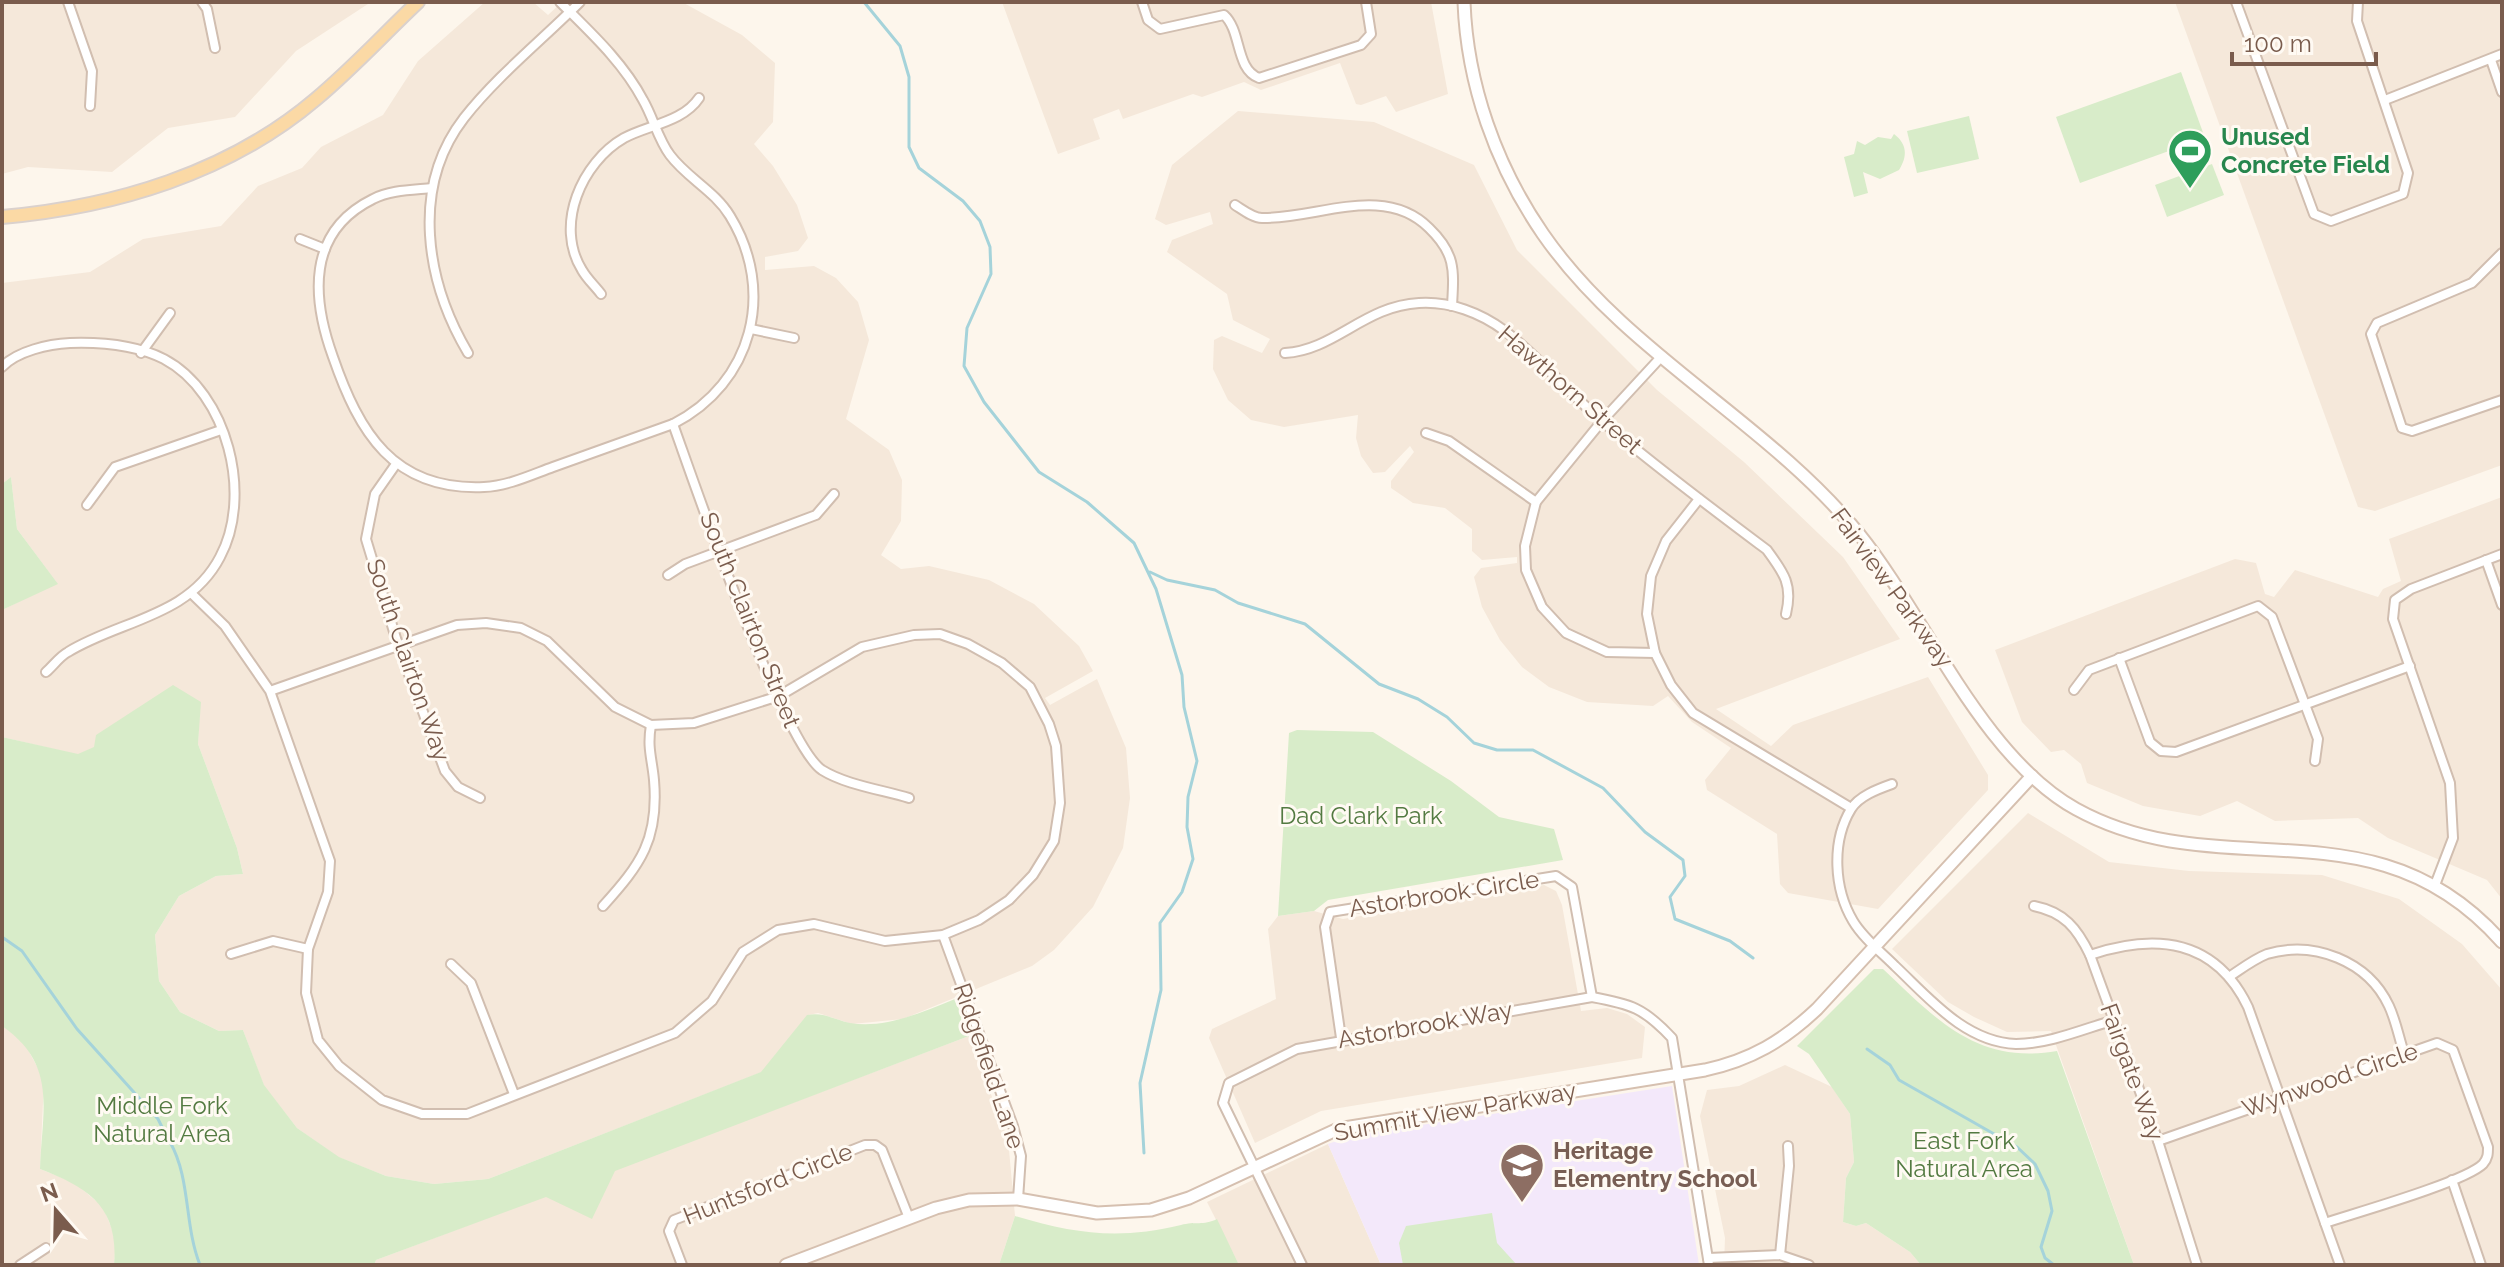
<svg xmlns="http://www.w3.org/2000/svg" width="2504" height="1267" font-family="Raleway,sans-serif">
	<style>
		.residential { fill: #f5e8da }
		.education { fill: #f3e8fa }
		.green { fill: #d8ecc9 }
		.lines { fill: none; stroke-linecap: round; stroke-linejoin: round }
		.stream { stroke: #a5d3da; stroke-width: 3 }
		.street-casing { stroke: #d1beb0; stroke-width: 12 }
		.secondary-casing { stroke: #d6c0b0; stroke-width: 15 }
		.primary-casing { stroke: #dad1cd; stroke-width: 16 }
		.street { stroke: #fff; stroke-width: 8 }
		.secondary { stroke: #fff; stroke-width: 11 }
		.primary { stroke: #fbd9a5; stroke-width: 12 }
		.labels { text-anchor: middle; stroke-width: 6; stroke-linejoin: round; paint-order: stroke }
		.leisure-label { font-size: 24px; font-weight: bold; fill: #27864d; stroke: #fffaf3; text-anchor: start }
		.street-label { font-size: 24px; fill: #7a5c4d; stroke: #fffaf3 }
		.park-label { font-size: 24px; fill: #537a41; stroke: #fffaf3 }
		.education-label { font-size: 24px; font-weight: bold; fill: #785e54; stroke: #fffaf3; text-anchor: start }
	</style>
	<rect width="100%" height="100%" fill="#fdf6ec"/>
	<g class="residential">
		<path d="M2,2H371L296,51L235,117L168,128L112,172L28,167L2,174Z"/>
		<path d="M485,2H533L548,15L562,2H682L742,35L775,63L773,122L754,144L773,166L797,205L808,238L798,251L765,257V270L814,266L836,278L858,302L869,340L846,419L889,450L902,480L901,521L881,555L901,569L929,566L989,580L1034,604L1079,646L1093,671L1045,698L1050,705L1097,679L1126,748L1130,798L1123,848L1093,907L1054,950L1032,966L903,1019L852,1024L818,1013L808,1015L762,1072L488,1179L434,1184L386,1176L338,1157L297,1128L264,1086L243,1030L219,1031L180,1012L159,981L155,935L179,896L216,876L243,874L237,848L198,744L200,702L79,755L2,737V610L57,583L17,529L11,477L2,484V283L90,272L143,239L221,226L258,186L302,168L321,147L383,115L418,61Z"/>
		<path d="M1002,2H1431L1448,94L1396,112L1386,96L1361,105L1356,104L1340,63L1261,90L1244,82L1202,97L1193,94L1123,119L1119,109L1093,119L1100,139L1058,154Z"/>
		<path d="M2175,2H2502V465L2375,511L2358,507Z"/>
		<path d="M1238,111L1374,122L1474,165L1517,250L1657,390L1744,462L1843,557L1900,639L1716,709L1771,746L1793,725L1928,677L1988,775V790L1878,909L1788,893L1780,884L1777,834L1707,790L1705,780L1731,748L1692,722L1668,696L1653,706L1587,702L1549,687L1522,667L1500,640L1482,607L1474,577L1481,568L1517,563V557L1482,560L1472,551V529L1445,508L1413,503L1391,488V481L1414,452L1410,446L1385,472L1373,473L1361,456L1356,438L1358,415L1284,427L1251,420L1228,400L1213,369L1214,340L1222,336L1262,353L1270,339L1233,320L1227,294L1167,252L1172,240L1213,224L1210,212L1166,225L1155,219L1172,165Z"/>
		<path d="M2502,497V899L2487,880L2388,838L2358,818L2275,821L2237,801L2200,816L2143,806L2087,783L2081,764L2064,750L2051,752L2022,722L1995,650L2235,559L2256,563L2265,594L2274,597L2295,570L2378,597L2383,589L2401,581L2389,539Z"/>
		<path d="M2028,813L2109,862L2189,871L2322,875L2399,899L2462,944L2502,990V1265H2134L2051,1031L2007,1032L1974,1017L1948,1002L1892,949Z"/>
		<path d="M1544,885L1556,891L1562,905L1581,1011L1607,1008L1627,1014L1645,1027L1642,1058L1321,1111L1255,1143L1209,1038L1212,1029L1276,999L1268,929L1278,916L1314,911L1343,919Z"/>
		<path d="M2,1026L23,1040L44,1080L40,1169L75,1183L103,1207L116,1239L114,1265H2Z"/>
		<path d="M969,1036L1008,1139L1015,1216L999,1265H374L376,1260Z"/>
		<path d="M1785,1065L1832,1087L1850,1114L1854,1162L1846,1178L1843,1222L1856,1226L1866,1223L1910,1252L1921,1265H1724L1725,1238L1700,1116L1707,1090L1739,1086Z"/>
		<path d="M1328,1144L1381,1265H1239L1207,1202Z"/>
	</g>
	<path class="education" d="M1672,1086L1699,1265H1381L1328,1144L1350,1136Z"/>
	<g class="green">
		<path d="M2181,72L2205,138L2080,183L2056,117Z"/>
		<path d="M1969,116L1979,159L1917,173L1907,131Z"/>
		<path d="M1894,134C1907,144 1908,156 1899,170L1880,179L1863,172L1868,193L1854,197L1844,157L1854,154L1857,141L1865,145L1878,137L1891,139Z"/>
		<path d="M2212,164L2224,195L2167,217L2155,185Z"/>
		<path d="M11,477L17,529L58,584L2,610V484Z"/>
		<path d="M173,685L201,702L198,744L237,848L243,874L216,876L179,896L155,935L159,981L180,1012L219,1031L243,1030L264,1085L297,1128L339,1157L386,1176L434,1184L488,1179L761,1072L807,1015C824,1012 835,1020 850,1023C885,1029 923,1012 955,999L969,1036L615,1171L592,1219L546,1197L376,1260L374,1265H114C119,1207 89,1188 40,1169C42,1109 58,1065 2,1026V737L78,754L94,747L96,735Z"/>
		<path d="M1297,730L1373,732L1451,781L1499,817L1554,829L1563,860L1328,900L1314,911L1278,916L1289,733Z"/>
		<path d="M1874,969H1883C1936,1019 1977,1065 2057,1051L2134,1265H1921L1910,1252L1866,1223L1856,1226L1843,1222L1846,1178L1854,1162L1850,1114L1809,1054L1797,1046Z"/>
		<path d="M1492,1213L1497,1243L1517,1265H1403L1399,1243L1406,1226Z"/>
		<path d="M1015,1216C1075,1234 1119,1240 1181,1225C1195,1221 1203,1226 1217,1219L1239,1265H999Z"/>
	</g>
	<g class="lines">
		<g class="stream">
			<path d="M864,2L900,46L909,77V147L919,168L963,201L980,221L990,247L991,274L967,328L964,366L984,402L1039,472L1087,502L1134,543L1156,589L1182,675L1184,707L1197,761L1188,797L1187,827L1193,859L1182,892L1160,923L1161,990L1140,1083L1144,1153"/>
			<path d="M1150,572L1167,580L1215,590L1238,603L1305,624L1379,684L1418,699L1447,717L1474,743L1497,750H1533L1603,788L1645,832L1683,860L1685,876L1670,897L1675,919L1730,941L1753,958"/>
			<path d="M2,937L22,951L77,1029L158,1119L165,1133"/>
			<path d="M1867,1049L1890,1065L1899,1080L2017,1147L2035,1164L2048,1191L2052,1211L2041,1247L2045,1258L2054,1265"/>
			<path d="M170,1142C191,1179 184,1225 200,1265"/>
		</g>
		<g class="street-casing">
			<g id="street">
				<path d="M68,2L92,71L90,106"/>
				<path d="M202,2L207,9L215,48"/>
				<path d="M1142,2L1148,20L1160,29L1224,15C1242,31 1235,69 1259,78L1361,45L1371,34L1366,2"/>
				<path d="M2236,2L2314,214L2331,221L2403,194L2408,173L2357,21L2358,2"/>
				<path d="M2491,60L2502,92"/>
				<path d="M2385,100L2502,54"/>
				<path d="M432,188C412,190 390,190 373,199C306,232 312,299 333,357C359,432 393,491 484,487C508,486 531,475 553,467C593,453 633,438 673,424C753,383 776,291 730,216C715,191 687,178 670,155C658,139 653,117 643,100C623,62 590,32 560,2"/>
				<path d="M1235,205C1243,210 1253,218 1262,218C1317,219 1384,183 1429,228C1456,254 1454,270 1452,306"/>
				<path d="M300,239L325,249"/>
				<path d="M2502,253L2472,283L2377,323L2371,334L2402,428L2412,431L2502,400"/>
				<path d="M601,294C595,286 587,279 582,270C554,225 582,162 624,138C648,125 683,122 699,98"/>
				<path d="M751,329L794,338"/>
				<path d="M141,353L170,313"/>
				<path d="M468,353C426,282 410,188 464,118C497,76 542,40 580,2"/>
				<path d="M1285,353C1335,350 1364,306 1419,303C1450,301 1481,313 1505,331C1540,358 1569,393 1603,422C1656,467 1711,508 1767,550C1784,573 1793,585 1786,614"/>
				<path d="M2,367C17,351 49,344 70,343C100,342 136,345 164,359C228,393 253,496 220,557C189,617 120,620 68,652C60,656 53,666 46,672"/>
				<path d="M673,424C694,482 783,744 822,770C846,785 883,790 909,798"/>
				<path d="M1426,433L1449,441L1536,502"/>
				<path d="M396,464L375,494L366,539L398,645L445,771L458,787L480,798"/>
				<path d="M1699,499L1666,541L1651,576L1647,614L1655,653L1671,685L1693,713L1851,808"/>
				<path d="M87,505L115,467L221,430"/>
				<path d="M2486,560L2502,605"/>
				<path d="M668,575L685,564L816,515L834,494"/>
				<path d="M191,593L225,626L270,691L330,861L328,892L308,949L306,993L318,1040L339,1066L382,1100L422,1114H467L675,1033L712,1001L743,952L778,930L814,924L885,941L943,935L979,920L1009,900L1033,875L1054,841L1060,803L1056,746L1049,724L1030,687L1002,663L968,644L940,634L914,635L862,647L779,696L694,723L651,725L615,707L547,641L521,628L486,623L457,625L270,691"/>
				<path d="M1655,653L1607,652L1566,633L1542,607L1526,570L1525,546L1536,502L1602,421L1662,356"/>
				<path d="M2119,658L2150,742L2161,751L2176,752L2410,666"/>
				<path d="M2074,690L2089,670L2258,606L2272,617L2318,739L2315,761"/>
				<path d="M1892,784C1878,789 1859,796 1851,809C1831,842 1834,889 1853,921C1863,938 1881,952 1895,966C1929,998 1965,1042 2016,1044C2048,1044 2081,1030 2111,1021"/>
				<path d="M2435,885L2453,838L2450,783L2393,619L2395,600L2411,589L2502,554"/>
				<path d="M603,906C641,864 659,839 654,780C652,758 647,748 651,725"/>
				<path d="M2034,906C2064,912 2077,928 2090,955L2158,1141L2197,1265"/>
				<path d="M943,935L1013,1126L1021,1156L1018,1199"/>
				<path d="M231,954L273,941L308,949"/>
				<path d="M2090,955C2156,933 2215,939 2248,1007L2340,1265"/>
				<path d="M451,964L471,983L514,1094"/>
				<path d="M2229,977C2241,969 2254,959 2267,954C2314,940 2368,961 2389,1006C2396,1021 2399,1038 2404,1053"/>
				<path d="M1341,1038L1325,927L1330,912L1556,876L1572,887L1592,997"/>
				<path d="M2158,1141L2437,1043L2453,1050L2488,1147C2488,1154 2488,1158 2483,1164C2465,1182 2355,1213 2325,1223"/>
				<path d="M2452,1180L2481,1265"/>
				<path d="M1780,1255L1789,1166L1788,1146"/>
				<path d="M1708,1258L1780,1255L1809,1265"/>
				<path d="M20,1265L46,1248"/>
				<path d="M682,1265L669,1231L674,1220L865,1145H875L882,1150L909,1218"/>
				<path d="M1302,1265L1223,1103L1229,1083L1297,1049L1592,997C1631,1004 1644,1008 1672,1038L1709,1265"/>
			</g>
		</g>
		<g class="secondary-casing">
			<g id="secondary">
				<path d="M1464,2C1467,84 1496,166 1543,234C1626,354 1767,421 1859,534C1926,617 1981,756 2076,809C2223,890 2373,796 2502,942"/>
				<path d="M786,1265L936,1208L969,1200L1018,1199L1097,1213L1151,1210L1189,1198L1338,1129L1705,1070C1751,1060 1783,1041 1817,1009L2032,776"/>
			</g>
		</g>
		<g class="primary-casing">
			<path id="primary" d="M2,217C115,207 229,173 316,99C352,69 384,34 418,2"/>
		</g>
		<use href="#street" class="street"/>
		<use href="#secondary" class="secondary"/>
		<use href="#primary" class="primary"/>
	</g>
	<defs>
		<g id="stadium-pin" transform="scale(2.3)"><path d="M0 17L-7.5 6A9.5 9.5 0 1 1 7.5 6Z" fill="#2e9e5b" stroke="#fffaf3"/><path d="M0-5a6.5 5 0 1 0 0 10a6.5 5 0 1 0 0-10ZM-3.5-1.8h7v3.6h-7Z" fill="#fff"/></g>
		<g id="school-pin" transform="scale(2.3)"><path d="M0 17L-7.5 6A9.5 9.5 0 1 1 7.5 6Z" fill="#8d6e63" stroke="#fffaf3"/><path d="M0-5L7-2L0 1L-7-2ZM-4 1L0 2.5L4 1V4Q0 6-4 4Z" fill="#fff"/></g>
	</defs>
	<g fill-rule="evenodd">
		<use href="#stadium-pin" x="2190" y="151"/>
		<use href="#school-pin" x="1522" y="1165"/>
	</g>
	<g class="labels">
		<g class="leisure-label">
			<text x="2221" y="145">Unused<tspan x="2221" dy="28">Concrete Field</tspan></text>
		</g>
		<g class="street-label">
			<text transform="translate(1570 390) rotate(41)" y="8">Hawthorn Street</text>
			<text transform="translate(1892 588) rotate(54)" y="8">Fairview Parkway</text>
			<text transform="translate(750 620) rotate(68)" y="8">South Clairton Street</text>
			<text transform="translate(408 660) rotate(71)" y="8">South Clairton Way</text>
			<text transform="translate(1444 894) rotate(-9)" y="8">Astorbrook Circle</text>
			<text transform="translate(1425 1025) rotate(-10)" y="8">Astorbrook Way</text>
			<text transform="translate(989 1066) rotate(71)" y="8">Ridgefield Lane</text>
			<text transform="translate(2132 1072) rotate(70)" y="8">Fairgate Way</text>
			<text transform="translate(2330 1080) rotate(-19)" y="8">Wynwood Circle</text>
			<text transform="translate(1455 1112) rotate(-10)" y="8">Summit View Parkway</text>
			<text transform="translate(768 1184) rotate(-22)" y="8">Huntsford Circle</text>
		</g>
		<g class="park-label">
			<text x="1361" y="824">Dad Clark Park</text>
			<text x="162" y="1114">Middle Fork<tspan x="162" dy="28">Natural Area</tspan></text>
			<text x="1964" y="1149">East Fork<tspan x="1964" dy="28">Natural Area</tspan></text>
		</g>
		<g class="education-label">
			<text x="1553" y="1159">Heritage<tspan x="1553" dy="28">Elementry School</tspan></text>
		</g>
	</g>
	<rect width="2504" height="1267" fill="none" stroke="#7a5c4d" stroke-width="8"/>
	<g transform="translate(56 1211) rotate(340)" stroke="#fffaf3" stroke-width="6" paint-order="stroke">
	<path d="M0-6L14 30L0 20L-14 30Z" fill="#7a5c4d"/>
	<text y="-12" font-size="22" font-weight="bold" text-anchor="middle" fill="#7a5c4d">N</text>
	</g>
	<path d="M2232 52v12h144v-12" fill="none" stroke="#7a5c4d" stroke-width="4"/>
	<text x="2244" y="52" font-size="24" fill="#7a5c4d" stroke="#fffaf3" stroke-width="6" paint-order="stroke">100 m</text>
</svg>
